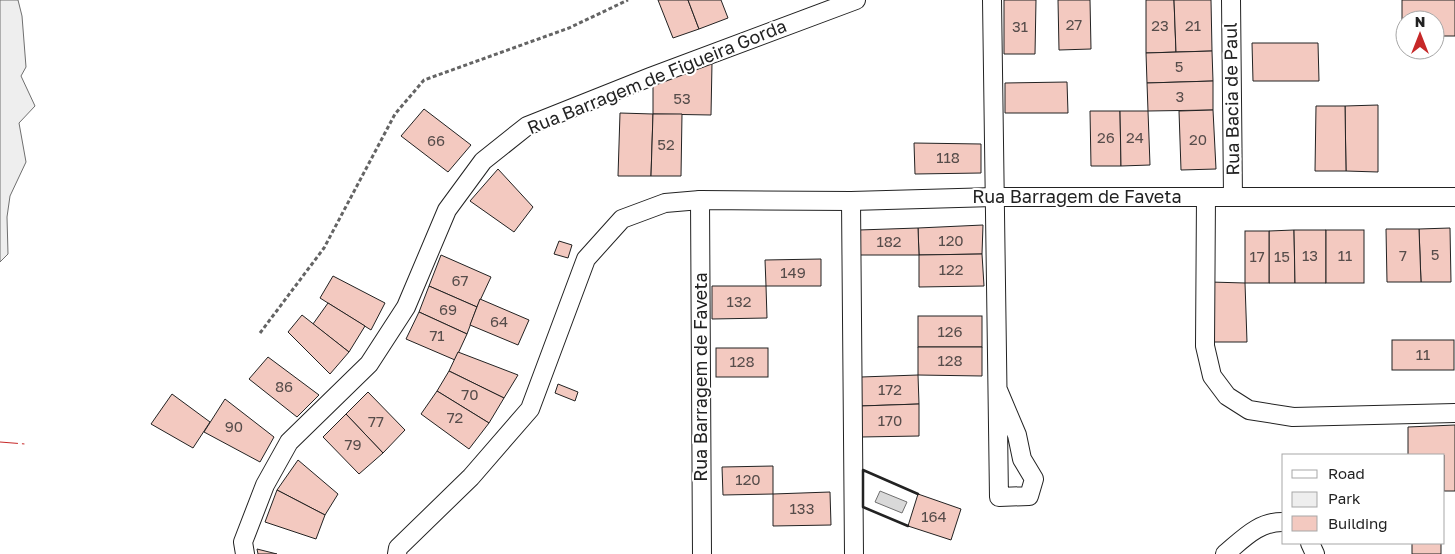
<svg xmlns="http://www.w3.org/2000/svg" width="1455" height="554" font-family="'Golos Text',sans-serif">
	<style>
		.green { fill: #eee; stroke: #6f6f6f }
		.water { fill: #d9d9d9; stroke: #6f6f6f }
		.building { fill: #f3c9c0; stroke: #222 }
		.lines { fill: none; stroke-linecap: round; stroke-linejoin: round }
		.street-casing { stroke: #222; stroke-width: 20 }
		.path { stroke: #646464; stroke-width: 3; stroke-dasharray: 4 2.5; stroke-linecap: butt }
		.street { stroke: #fff; stroke-width: 18 }
		.wall { stroke: #222; stroke-width: 2.5 }
		.power { stroke: #c62828; stroke-width: 1; stroke-dasharray: 18 4 2.5 4; stroke-linecap: butt }
		.labels { text-anchor: middle; stroke-width: 4; stroke-linejoin: round; paint-order: stroke }
		.number-label { font-size: 15px; fill: #564c4a }
		.street-label { font-size: 18px; fill: #222; stroke: #fff }
	</style>
	<rect width="100%" height="100%" fill="#fff"/>
	<path class="green" d="M0,0H18L22,16L26,67L21,76L35,106L19,123L26,162L10,196L7,217L8,254L0,262Z"/>
	<path class="water" d="M880,491L907,502L902,513L875,502Z"/>
	<g class="building">
		<path d="M658,0H688L699,29L673,38Z"/>
		<path d="M688,0H721L728,18L699,29Z"/>
		<path d="M1004,0H1036L1035,54H1004Z"/>
		<path d="M1058,0H1090L1091,49L1059,50Z"/>
		<path d="M1146,0H1174L1176,52L1146,53Z"/>
		<path d="M1174,0H1211L1212,51L1176,52Z"/>
		<path d="M1402,0H1455V36H1435V20H1405V34H1402Z"/>
		<path d="M1252,43H1318L1319,81H1253Z"/>
		<path d="M1212,51L1213,81L1147,83L1146,53Z"/>
		<path d="M712,63L711,115L653,114V84Z"/>
		<path d="M1213,81V110L1148,111L1147,83Z"/>
		<path d="M1067,82L1068,113H1005V83Z"/>
		<path d="M1378,105V172L1346,171L1345,106Z"/>
		<path d="M1316,106H1345L1346,171H1315Z"/>
		<path d="M424,109L471,145L448,172L401,136Z"/>
		<path d="M1213,110L1216,169L1181,170L1179,111Z"/>
		<path d="M1090,111H1120L1121,166H1091Z"/>
		<path d="M1120,111H1148L1150,165L1121,166Z"/>
		<path d="M620,113L653,114L651,176H618Z"/>
		<path d="M653,114H682L681,176H651Z"/>
		<path d="M914,143L981,144V173L915,174Z"/>
		<path d="M498,169L533,207L514,232L470,201Z"/>
		<path d="M983,225L982,254L919,255L918,228Z"/>
		<path d="M918,228L919,255H859V230Z"/>
		<path d="M1450,228L1451,282H1421L1419,229Z"/>
		<path d="M1386,229H1419L1421,282H1387Z"/>
		<path d="M1294,230L1295,283H1269V231Z"/>
		<path d="M1294,230H1326V283H1295Z"/>
		<rect x="1326" y="230" width="38" height="53"/>
		<rect x="1245" y="231" width="24" height="52"/>
		<path d="M559,241L572,245L568,258L554,254Z"/>
		<path d="M982,254L984,286L919,287V255Z"/>
		<path d="M441,255L491,277L477,307L429,286Z"/>
		<path d="M821,259V286H766L765,260Z"/>
		<path d="M333,276L385,303L371,330L320,298Z"/>
		<path d="M1210,282L1245,283L1247,342H1210Z"/>
		<path d="M429,286L477,307L467,334L419,312Z"/>
		<path d="M712,286H766L767,318L712,319Z"/>
		<path d="M480,299L529,320L518,345L470,325Z"/>
		<path d="M328,303L365,326L349,352L313,324Z"/>
		<path d="M419,312L467,334L455,360L406,339Z"/>
		<path d="M302,315L349,352L330,374L288,332Z"/>
		<rect x="918" y="316" width="64" height="31"/>
		<rect x="1392" y="340" width="62" height="30"/>
		<path d="M918,347H982V376L918,375Z"/>
		<rect x="716" y="348" width="52" height="29"/>
		<path d="M458,352L518,375L504,398L449,371Z"/>
		<path d="M268,357L319,395L297,417L249,379Z"/>
		<path d="M449,371L504,398L489,423L437,391Z"/>
		<path d="M918,375L919,404L860,406L861,377Z"/>
		<path d="M558,384L578,392L575,401L555,393Z"/>
		<path d="M437,391L489,423L469,449L421,414Z"/>
		<path d="M368,392L405,430L383,453L346,414Z"/>
		<path d="M172,394L210,422L193,448L151,424Z"/>
		<path d="M225,399L274,437L260,462L204,432Z"/>
		<path d="M919,404V436L861,437L860,406Z"/>
		<path d="M346,414L383,453L359,474L323,437Z"/>
		<path d="M1455,425V491H1444V455H1408V427Z"/>
		<path d="M298,460L338,494L325,515L277,490Z"/>
		<path d="M773,466V494L723,495L722,467Z"/>
		<path d="M277,490L325,515L316,539L265,522Z"/>
		<path d="M830,492L831,525L773,526V494Z"/>
		<path d="M918,494L961,509L951,540L908,526Z"/>
		<rect x="1412" y="543" width="29" height="11"/>
		<path d="M257,549L277,554H258Z"/>
	</g>
	<g class="lines">
		<g class="street-casing">
			<g id="street">
				<path d="M992,0L999,497L1029,496L1034,479L1022,459L1017,435L998,390"/>
				<path d="M1231,0L1233,197"/>
				<path d="M1206,197L1205,346L1212,376L1227,396L1249,410L1293,417L1455,413"/>
				<path d="M700,200L702,554"/>
				<path d="M851,201L854,554"/>
				<path d="M1310,543L1315,554"/>
				<path d="M245,554L243,542L265,485L289,442L369,364L406,307L447,210L483,161L527,126L650,77L856,0"/>
				<path d="M397,554L398,548L471,477L530,409L586,259L622,219L665,203L700,200L851,201L994,197H1455"/>
				<path d="M1225,554C1243,539 1259,521 1284,522"/>
			</g>
		</g>
		<path class="path" d="M260,333L324,248L395,114L424,80L569,28L628,0"/>
		<use href="#street" class="street"/>
		<path class="wall" d="M908,526L863,507V470L918,494"/>
		<path class="power" d="M0,442L25,444"/>
	</g>
	<g class="labels">
		<g class="number-label">
			<text x="1074" y="30">27</text>
			<text x="1160" y="31">23</text>
			<text x="1193" y="31">21</text>
			<text x="1020" y="32">31</text>
			<text x="1179" y="72">5</text>
			<text x="1180" y="102">3</text>
			<text x="682" y="104">53</text>
			<text x="1106" y="143">26</text>
			<text x="1135" y="143">24</text>
			<text x="1198" y="145">20</text>
			<text x="436" y="146">66</text>
			<text x="666" y="150">52</text>
			<text x="948" y="163">118</text>
			<text x="951" y="246">120</text>
			<text x="889" y="247">182</text>
			<text x="1435" y="260">5</text>
			<text x="1310" y="261">13</text>
			<text x="1345" y="261">11</text>
			<text x="1403" y="261">7</text>
			<text x="1257" y="262">17</text>
			<text x="1282" y="262">15</text>
			<text x="951" y="275">122</text>
			<text x="793" y="278">149</text>
			<text x="460" y="286">67</text>
			<text x="739" y="307">132</text>
			<text x="448" y="315">69</text>
			<text x="499" y="327">64</text>
			<text x="950" y="337">126</text>
			<text x="437" y="341">71</text>
			<text x="1423" y="360">11</text>
			<text x="950" y="366">128</text>
			<text x="742" y="367">128</text>
			<text x="284" y="392">86</text>
			<text x="890" y="395">172</text>
			<text x="470" y="400">70</text>
			<text x="455" y="423">72</text>
			<text x="890" y="426">170</text>
			<text x="376" y="427">77</text>
			<text x="234" y="432">90</text>
			<text x="353" y="450">79</text>
			<text x="748" y="485">120</text>
			<text x="802" y="514">133</text>
			<text x="934" y="522">164</text>
		</g>
		<g class="street-label">
			<text transform="translate(657 77) rotate(-22)" y="6">Rua Barragem de Figueira Gorda</text>
			<text transform="translate(1232 99) rotate(-91)" y="6">Rua Bacia de Paul</text>
			<text x="1077" y="203">Rua Barragem de Faveta</text>
			<text transform="translate(701 377) rotate(-90)" y="6">Rua Barragem de Faveta</text>
		</g>
	</g>
	<rect x="1282" y="454" width="162" height="90" fill="#ffffff" stroke="#a7a7a7"/>
	<rect x="1292" y="470" width="25" height="8" fill="#ffffff" stroke="#a7a7a7"/>
	<text x="1328" y="479" font-size="15" fill="#222222">Road</text>
	<rect x="1292" y="492" width="25" height="15" fill="#eeeeee" stroke="#a7a7a7"/>
	<text x="1328" y="504" font-size="15" fill="#222222">Park</text>
	<rect x="1292" y="516" width="25" height="15" fill="#f3c9c0" stroke="#a7a7a7"/>
	<text x="1328" y="529" font-size="15" fill="#222222">Building</text>
	<g transform="translate(1420 35)"><circle r="24" fill="#ffffff" stroke="#a7a7a7"/>
	<path d="M0-4L9 19L0 12L-9 19Z" fill="#c62828"/>
	<text y="-8" font-size="14" font-weight="bold" text-anchor="middle" fill="#222222">N</text>
	</g>
</svg>
